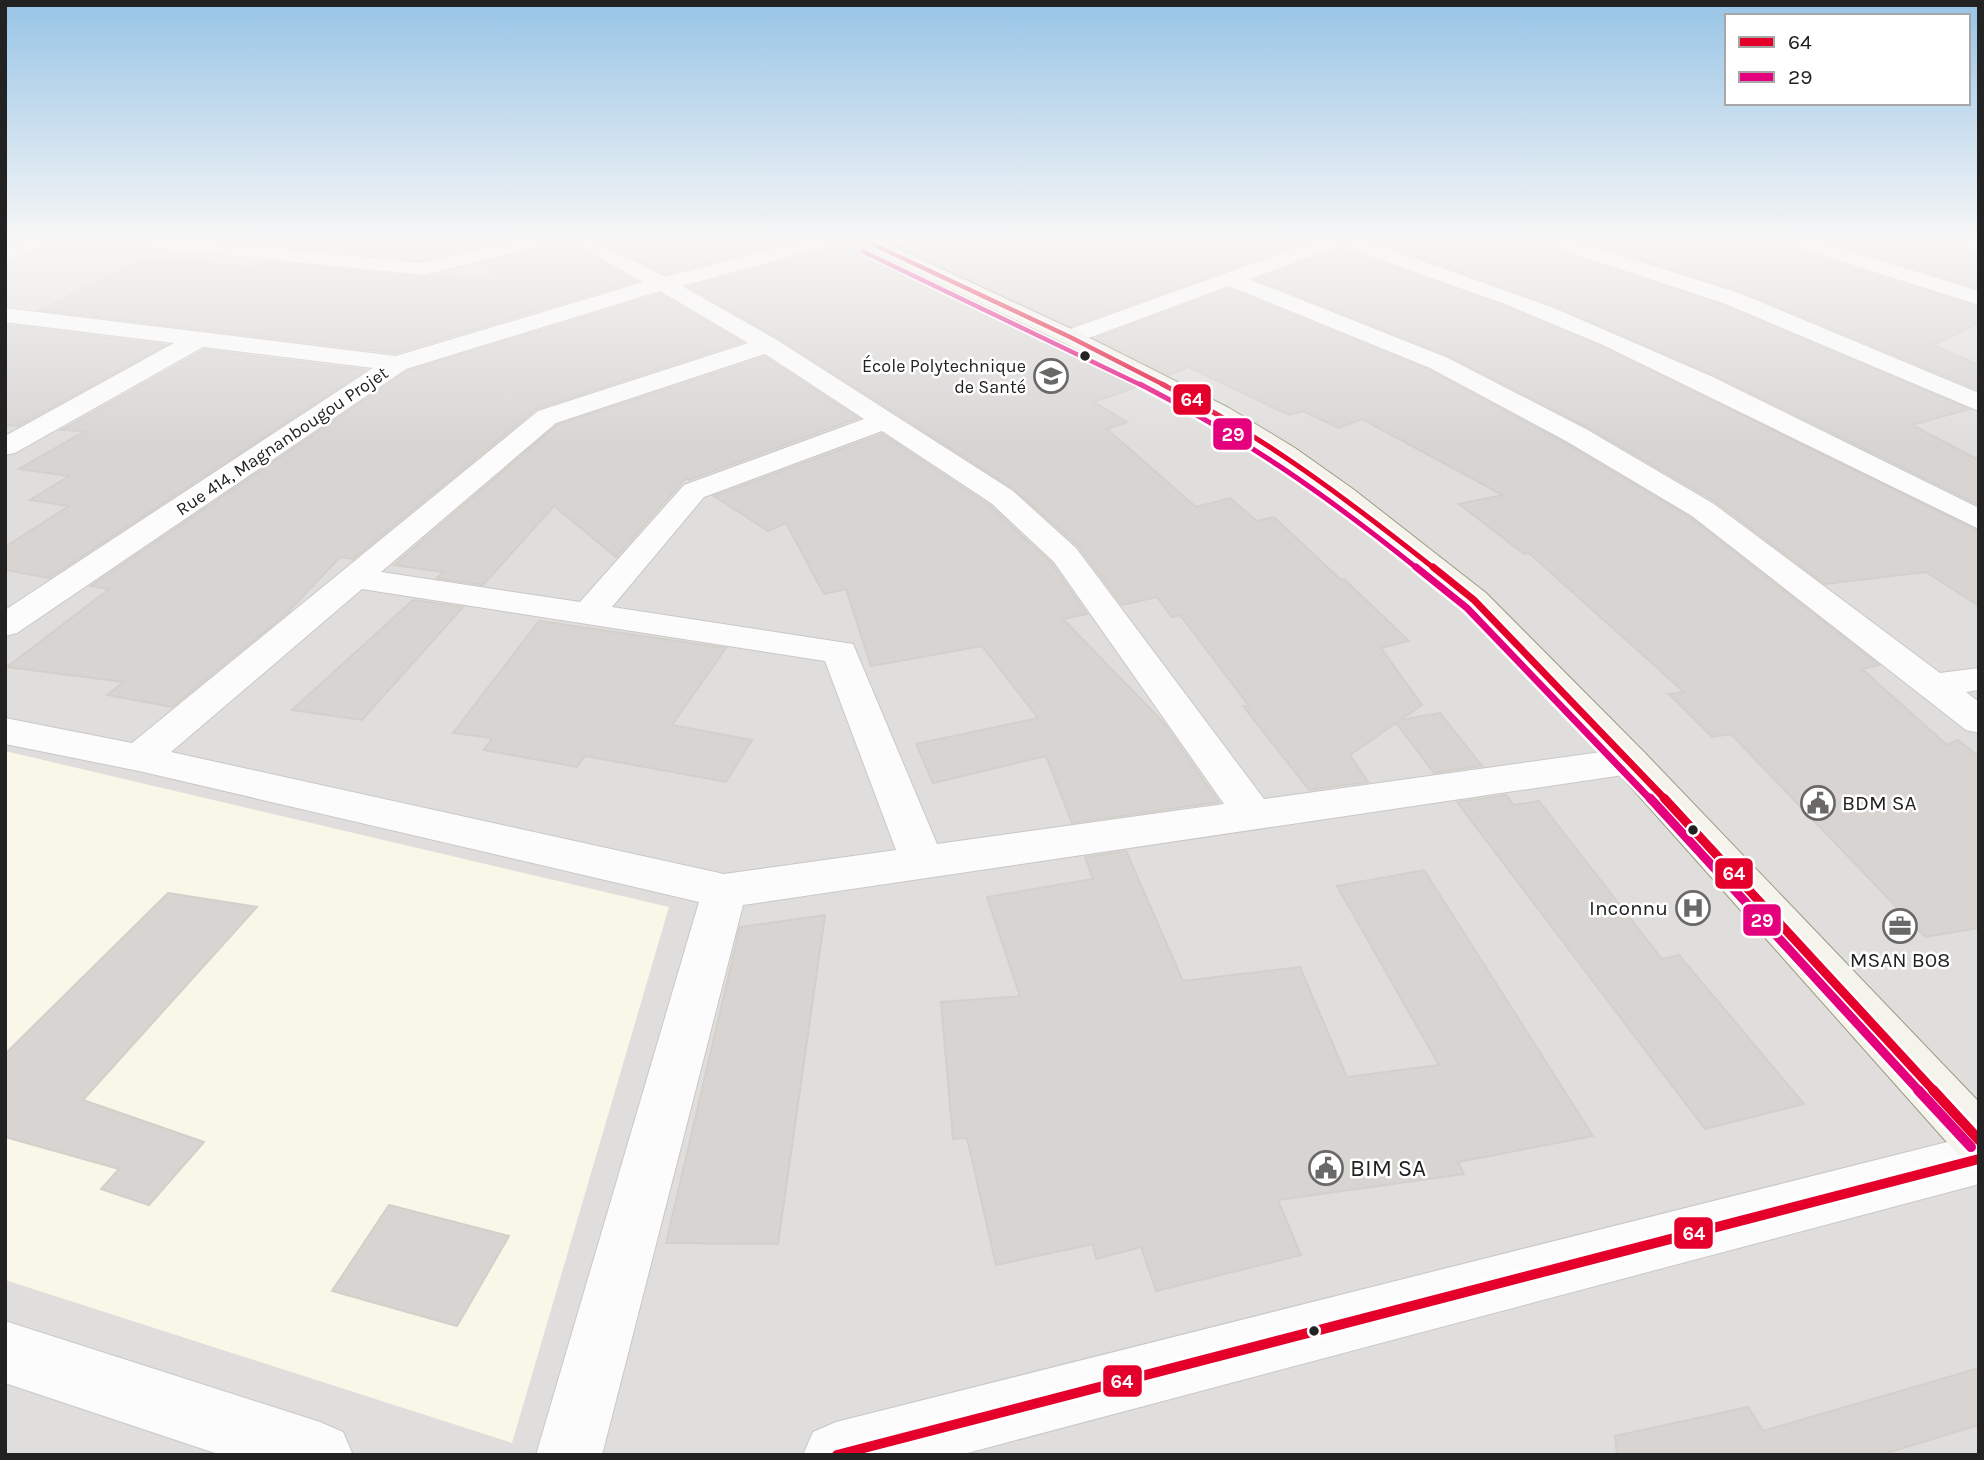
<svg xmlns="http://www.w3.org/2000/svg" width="1984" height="1460" font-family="Karla,sans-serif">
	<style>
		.residential { fill: #dfdedc }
		.education { fill: #f8f7e8 }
		.religious { fill: #dededc }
		.building { fill: #d7d4d2; stroke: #d3d0cc; stroke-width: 2 }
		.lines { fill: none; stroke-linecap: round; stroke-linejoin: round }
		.street-casing { stroke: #c9c8c7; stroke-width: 2 }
		.secondary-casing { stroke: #999a82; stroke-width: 2 }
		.street { fill: #fdfcfc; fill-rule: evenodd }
		.secondary { fill: #f4f4ed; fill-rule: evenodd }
		.bus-1-far4-casing { stroke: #fff; stroke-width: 8 }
		.bus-1-far3-casing { stroke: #fff; stroke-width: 10 }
		.bus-1-far2-casing { stroke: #fff; stroke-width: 12 }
		.bus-1-far1-casing { stroke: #fff; stroke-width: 14 }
		.bus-1-casing { stroke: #fff; stroke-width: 16 }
		.bus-2-far4-casing { stroke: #fff; stroke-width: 8 }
		.bus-2-far3-casing { stroke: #fff; stroke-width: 10 }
		.bus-2-far2-casing { stroke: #fff; stroke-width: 12 }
		.bus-2-far1-casing { stroke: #fff; stroke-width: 14 }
		.bus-2-casing { stroke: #fff; stroke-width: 16 }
		.bus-1-far4 { stroke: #e4002b; stroke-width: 4.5 }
		.bus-1-far3 { stroke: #e4002b; stroke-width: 5 }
		.bus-1-far2 { stroke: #e4002b; stroke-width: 7 }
		.bus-1-far1 { stroke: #e4002b; stroke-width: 9 }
		.bus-1 { stroke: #e4002b; stroke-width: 10 }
		.bus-2-far4 { stroke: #e5007d; stroke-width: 4.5 }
		.bus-2-far3 { stroke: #e5007d; stroke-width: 5 }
		.bus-2-far2 { stroke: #e5007d; stroke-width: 7 }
		.bus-2-far1 { stroke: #e5007d; stroke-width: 9 }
		.bus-2 { stroke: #e5007d; stroke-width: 10 }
		.bus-dot { fill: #222; stroke: #fff; stroke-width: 2.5 }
		.labels { text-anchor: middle; stroke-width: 5; stroke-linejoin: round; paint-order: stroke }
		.far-poi-label { font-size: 18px; fill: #222; stroke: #fff; text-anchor: end }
		.far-street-label { font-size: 18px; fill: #222; stroke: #fff }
		.poi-label { font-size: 21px; fill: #222; stroke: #fff; text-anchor: start }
		.near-poi-label { font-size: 24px; fill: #222; stroke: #fff; text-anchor: start }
		.line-badge { stroke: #fff; stroke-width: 2.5 }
		.badge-label { font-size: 19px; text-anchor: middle; font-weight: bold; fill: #fff }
	</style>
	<rect width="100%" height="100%" fill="#f0eeeb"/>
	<rect class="residential" x="5" y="241" width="1974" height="1214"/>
	<path class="education" d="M5,751L669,907L512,1443L5,1280Z"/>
	<path class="religious" d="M240,241H351L356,249L344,251Z"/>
	<g class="building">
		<path d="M567,241L636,281L396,353L40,310L146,259L254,267L262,262L424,278L433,275L512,282L480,264Z"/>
		<path d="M601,241H793L665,274Z"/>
		<path d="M839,241H853L858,247L1139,386L1094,402L1127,422L1107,429L1196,507L1230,498L1257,521L1274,517L1341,580L1344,579L1409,641L1381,648L1422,705L1400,720L1440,713L1482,766L1434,773L1396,723L1350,755L1368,782L1309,790L1243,706H1249L1180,615L1172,617L1157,597L1122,605L1078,546L1014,489L778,338L689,287L834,248Z"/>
		<path d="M888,241H1308L1071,326Z"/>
		<path d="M1374,241H1541L1546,247L1722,305L1969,409L1912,425L1979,460V505L1714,375L1555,306Z"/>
		<path d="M1582,241H1783L1788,248L1979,307V323L1933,345L1979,365V390L1740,291Z"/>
		<path d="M1826,241H1951L1956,248L1979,253V288Z"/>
		<path d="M1341,249L1504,306L1602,347L1979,531V606L1926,572L1825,584L1716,502L1587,427L1449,356L1256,279Z"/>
		<path d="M1229,289L1429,370L1565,443L1691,518L1879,665L1862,669L1947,745L1958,740L1979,757V928L1925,937L1731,734L1712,737L1669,694L1684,692L1529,553L1524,554L1459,504L1503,495L1362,419L1339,428L1303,411L1289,415L1188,367L1169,375L1096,338Z"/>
		<path d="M660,294L742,342L536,409L353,559L340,557L286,614L172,707L107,695L124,682L7,667L109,589L91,586L407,371Z"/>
		<path d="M8,325L166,345L18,426L5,425V326Z"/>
		<path d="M204,350L366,370L49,578L5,570V547L69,506L30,500L69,476L19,469L85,431L62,430Z"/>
		<path d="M765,357L858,418L689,480L686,478L616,557L554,506L483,585L437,578L443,572L394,565L557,425Z"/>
		<path d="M882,434L989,505L1052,564L1087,614L1063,619L1162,721L1219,802L1072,823L1046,756L933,783L916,744L1038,718L982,646L871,666L846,589L824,594L786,523L768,531L714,496Z"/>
		<path d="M413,600L463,607L362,720L292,710Z"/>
		<path d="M539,621L726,648L672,725L752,740L726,782L585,756L577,767L484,750L492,738L453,733Z"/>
		<path d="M1506,795L1514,805L1539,801L1662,959L1679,955L1804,1104L1705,1129L1457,802Z"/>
		<path d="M1126,851L1183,981L1300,967L1347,1077L1439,1065L1337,886L1424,870L1593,1136L1458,1162L1464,1174L1278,1200L1301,1255L1156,1291L1141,1247L1096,1259L1093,1244L996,1265L967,1138L953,1139L941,1002L1020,996L987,897L1093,879L1085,857Z"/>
		<path d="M168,893L257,907L83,1100L204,1142L149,1205L101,1189L119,1169L5,1137V1054Z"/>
		<path d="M825,915L778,1244L666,1243L740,927Z"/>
		<path d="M389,1205L509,1236L457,1326L332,1291Z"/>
		<path d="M1979,1368V1425L1880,1455H1617L1615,1436L1748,1407L1763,1431Z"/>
	</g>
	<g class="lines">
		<g class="street-casing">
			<g id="street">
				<path d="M22,241H50L47,245L5,261V248Z"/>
				<path d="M136,241H206L424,263L514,241H549L546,245L424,275L146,247Z"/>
				<path d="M570,241H595L665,277L803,241H836L833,245L682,286L777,340L1013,491L1076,548L1264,799L1630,748L1644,752L1650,761L1644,770L1630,774L743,905L602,1455H536L699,902L139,771L5,744V718L132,743L538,411L748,343L660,291L406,369L17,633L5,636V610L373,368L203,347L15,453L5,455V436L174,343L5,322V308L396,356L643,282ZM765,354L864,419L684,485L580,602L381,572L556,423ZM882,431L991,503L1054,562L1224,804L937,844L853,644L612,607L704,497ZM362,589L825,661L896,850L724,874L171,752Z"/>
				<path d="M1315,241H1366L1554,308L1713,377L1979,508V529L1603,345L1505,304L1341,246L1249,279L1448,358L1586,429L1714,504L1940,673L1979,668V690L1966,692L1979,702V733L1966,730L1692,516L1566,441L1430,368L1229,286L1078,342H1062L1058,337L1062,332Z"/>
				<path d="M1544,241H1574L1739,293L1979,393V411L1723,303L1547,245Z"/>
				<path d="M1786,241H1817L1979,291V305L1789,245Z"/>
				<path d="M1954,241H1979V251L1957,245Z"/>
				<path d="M1979,1134V1184L960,1455H803L813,1432L836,1422Z"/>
				<path d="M5,1321L320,1422L343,1432L353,1455H221L5,1383Z"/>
			</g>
		</g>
		<g class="secondary-casing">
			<path id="secondary" d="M856,241H882L1078,332L1229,408L1295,448L1353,489L1486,593L1644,752L1979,1102V1165L1960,1157L1616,770L1462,607L1331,501L1275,460L1211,420L1062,342L859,245Z"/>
		</g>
		<use href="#street" class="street"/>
		<use href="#secondary" class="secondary"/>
		<g class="bus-1-far4-casing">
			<path id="bus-1-far4" d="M866,241L1070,337L1166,386"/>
		</g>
		<g class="bus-1-far3-casing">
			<path id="bus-1-far3" d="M1162,384C1266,438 1344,497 1435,569"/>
		</g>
		<g class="bus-1-far2-casing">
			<path id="bus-1-far2" d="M1433,567L1474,600L1666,800"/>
		</g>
		<g class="bus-1-far1-casing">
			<path id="bus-1-far1" d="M1664,798L1935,1092"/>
		</g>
		<g class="bus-1-casing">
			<g id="bus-1">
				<path d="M1933,1090L1979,1140"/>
				<path d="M837,1455L1979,1159"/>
			</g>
		</g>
		<g class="bus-2-far4-casing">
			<path id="bus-2-far4" d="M862,251L1143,386"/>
		</g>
		<g class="bus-2-far3-casing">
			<path id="bus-2-far3" d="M1140,384C1246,439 1326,495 1418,569"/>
		</g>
		<g class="bus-2-far2-casing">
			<path id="bus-2-far2" d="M1416,567L1467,608L1651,800"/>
		</g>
		<g class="bus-2-far1-casing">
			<path id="bus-2-far1" d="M1650,798L1920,1092"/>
		</g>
		<g class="bus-2-casing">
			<path id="bus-2" d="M1918,1090L1971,1147"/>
		</g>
		<use href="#bus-1-far4" class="bus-1-far4"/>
		<use href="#bus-1-far3" class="bus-1-far3"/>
		<use href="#bus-1-far2" class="bus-1-far2"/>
		<use href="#bus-1-far1" class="bus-1-far1"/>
		<use href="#bus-1" class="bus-1"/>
		<use href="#bus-2-far4" class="bus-2-far4"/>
		<use href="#bus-2-far3" class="bus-2-far3"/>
		<use href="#bus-2-far2" class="bus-2-far2"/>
		<use href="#bus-2-far1" class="bus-2-far1"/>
		<use href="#bus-2" class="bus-2"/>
	</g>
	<linearGradient id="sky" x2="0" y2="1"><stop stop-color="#97c4e6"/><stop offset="0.54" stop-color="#f8f7f6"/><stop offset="1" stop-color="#f8f7f6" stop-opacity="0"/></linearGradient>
	<rect width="1984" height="445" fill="url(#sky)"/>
	<defs>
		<g id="school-ring" transform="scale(1.75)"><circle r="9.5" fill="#fff" stroke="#6a6968" stroke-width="1.5"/><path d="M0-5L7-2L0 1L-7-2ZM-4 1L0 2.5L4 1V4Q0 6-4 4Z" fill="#6a6968"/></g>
		<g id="civic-ring" transform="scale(1.75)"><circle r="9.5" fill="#fff" stroke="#6a6968" stroke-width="1.5"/><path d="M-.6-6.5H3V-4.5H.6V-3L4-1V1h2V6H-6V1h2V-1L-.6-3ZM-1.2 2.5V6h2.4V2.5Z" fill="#6a6968"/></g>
		<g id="hospital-ring" transform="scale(1.75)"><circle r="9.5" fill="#fff" stroke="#6a6968" stroke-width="1.5"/><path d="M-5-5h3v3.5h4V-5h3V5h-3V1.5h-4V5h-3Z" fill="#6a6968"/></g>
		<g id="office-ring" transform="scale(1.75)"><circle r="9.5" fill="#fff" stroke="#6a6968" stroke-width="1.5"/><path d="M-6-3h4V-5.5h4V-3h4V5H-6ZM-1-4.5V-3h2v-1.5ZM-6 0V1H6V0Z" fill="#6a6968"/></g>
	</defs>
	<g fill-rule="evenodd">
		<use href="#school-ring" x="1051" y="376"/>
		<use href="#civic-ring" x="1818" y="803"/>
		<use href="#hospital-ring" x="1693" y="908"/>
		<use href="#office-ring" x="1900" y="926"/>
		<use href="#civic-ring" x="1326" y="1168"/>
	</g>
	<g class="bus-dot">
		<circle cx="1085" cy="356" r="6"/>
		<circle cx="1693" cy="830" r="6"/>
		<circle cx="1314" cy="1331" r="6"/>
	</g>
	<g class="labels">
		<g class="far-poi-label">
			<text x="1026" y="372">École Polytechnique<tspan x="1026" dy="21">de Santé</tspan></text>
		</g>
		<g class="far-street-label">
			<text transform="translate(282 441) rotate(-34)" y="6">Rue 414, Magnanbougou Projet</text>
		</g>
		<g class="poi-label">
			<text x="1842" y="810">BDM SA</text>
			<text x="1668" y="915" text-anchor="end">Inconnu</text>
			<text x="1900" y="967" text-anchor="middle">MSAN B08</text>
		</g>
		<g class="near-poi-label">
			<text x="1350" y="1176">BIM SA</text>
		</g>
	</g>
	<g class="line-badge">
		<rect x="1172" y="383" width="40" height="33" rx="7" fill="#e4002b"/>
		<rect x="1212" y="417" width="41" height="34" rx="7" fill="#e5007d"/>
		<rect x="1714" y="857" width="40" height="33" rx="7" fill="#e4002b"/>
		<rect x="1742" y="903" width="40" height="34" rx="7" fill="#e5007d"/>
		<rect x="1673" y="1216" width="41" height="34" rx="7" fill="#e4002b"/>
		<rect x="1102" y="1364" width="41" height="34" rx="7" fill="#e4002b"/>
	</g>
	<g class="badge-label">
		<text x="1192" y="406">64</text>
		<text x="1233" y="441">29</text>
		<text x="1734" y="880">64</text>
		<text x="1762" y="927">29</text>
		<text x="1694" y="1240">64</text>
		<text x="1122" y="1388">64</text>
	</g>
	<rect width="1984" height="1460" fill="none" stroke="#222222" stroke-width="14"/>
	<rect x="1725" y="14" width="245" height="91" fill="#ffffff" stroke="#a7a7a7" stroke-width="2"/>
	<rect x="1739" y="37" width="35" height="10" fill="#e4002b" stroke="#a7a7a7" stroke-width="2"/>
	<text x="1788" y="49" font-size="21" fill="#222222">64</text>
	<rect x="1739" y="72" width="35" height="10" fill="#e5007d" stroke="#a7a7a7" stroke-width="2"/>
	<text x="1788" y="84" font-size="21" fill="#222222">29</text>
</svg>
